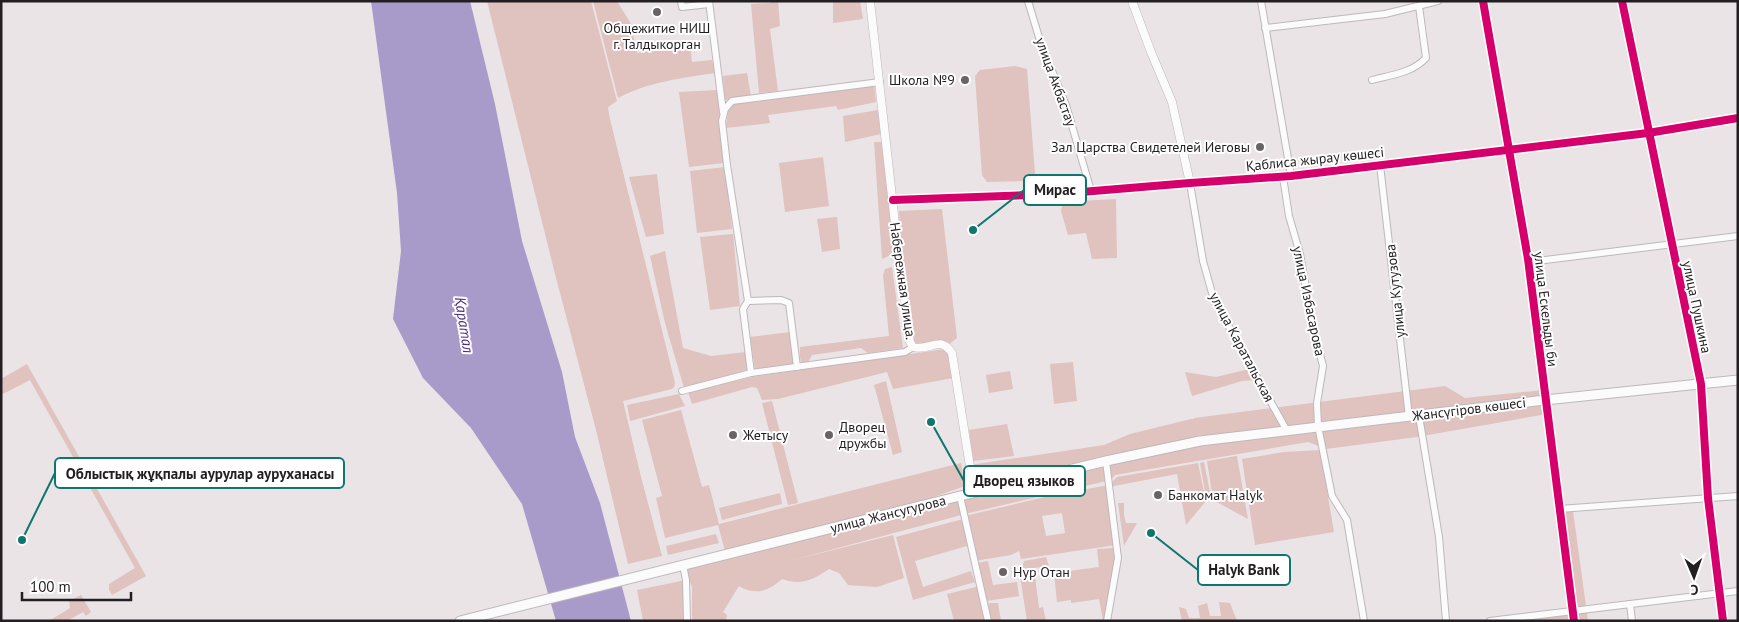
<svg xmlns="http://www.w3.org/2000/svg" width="1739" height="622" font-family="'PT Sans',sans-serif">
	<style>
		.green { fill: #e0c2be; fill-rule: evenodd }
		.water { fill: #a89bca }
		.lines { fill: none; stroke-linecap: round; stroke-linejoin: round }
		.minor-casing { stroke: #bdb8bb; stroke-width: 8 }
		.tertiary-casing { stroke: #bdb8bb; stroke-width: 9 }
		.secondary-casing { stroke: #bdb8bb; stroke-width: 11 }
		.minor { stroke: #fcfbfb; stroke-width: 6 }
		.tertiary { stroke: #fcfbfb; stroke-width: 8 }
		.secondary { stroke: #fcfbfb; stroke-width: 9 }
		.cycleway-casing { stroke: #fff; stroke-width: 11 }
		.cycleway { stroke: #d6006c; stroke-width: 8 }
		.poi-dot { fill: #696366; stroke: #fff; stroke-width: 2 }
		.labels { text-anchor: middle; stroke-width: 4; stroke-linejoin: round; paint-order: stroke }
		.poi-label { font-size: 14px; fill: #231e21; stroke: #fff; text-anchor: start }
		.street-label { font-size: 14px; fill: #231e21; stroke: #fff }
		.water-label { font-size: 15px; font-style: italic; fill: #482e7c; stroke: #fff }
		.leader { fill: none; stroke: #0f766e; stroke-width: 2 }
		.callout-dot { fill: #0f766e; stroke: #fff; stroke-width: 2 }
		.callout { fill: #fff; stroke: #0f766e; stroke-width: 2 }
		.callout-label { font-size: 15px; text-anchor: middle; font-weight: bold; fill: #231e21 }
	</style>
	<rect width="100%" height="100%" fill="#eae4e7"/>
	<g class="green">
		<path d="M487,1H591L617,101L608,107L609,115L675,383L674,387L672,389L623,401L640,473L662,556L628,564L596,430L555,274Z"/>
		<path d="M593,1H617L631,24L637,53L690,45L692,62L712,60L715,73C682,78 648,82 618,98Z"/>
		<path d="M771,1H778L780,26L770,29L778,91L759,93L751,4L771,3Z"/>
		<path d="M833,1H860L863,19L833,23Z"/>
		<path d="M1015,66L1027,69L1035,174L1026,181L987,182L982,175L975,76L980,70Z"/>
		<path d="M747,73L751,96L725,100L723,76Z"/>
		<path d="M874,84L876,102L838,110L836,106L768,115L770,123L726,128L728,112L734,103Z"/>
		<path d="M717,90L724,163L689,167L679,92Z"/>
		<path d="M878,110L881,134L845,142L843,116Z"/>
		<path d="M874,142H882L895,253L882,259Z"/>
		<path d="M823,157L829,206L785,212L779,163Z"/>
		<path d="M725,167L732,229L697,233L690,171Z"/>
		<path d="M657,174L664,234L646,237L629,177Z"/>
		<path d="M1116,199L1117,258L1092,259L1086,233L1068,235L1061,211L1063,202Z"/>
		<path d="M942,209L957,338L947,346L913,347L904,300L899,211Z"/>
		<path d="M837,217L840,249L822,252L817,219Z"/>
		<path d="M733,234L740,306L710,310L700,237Z"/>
		<path d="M665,251L683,348L711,356L746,352L747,370L684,388L665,323L650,256Z"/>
		<path d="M892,267L903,348L868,353L861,348L812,355L807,364L802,363L800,358V347L889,336L883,275L885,269Z"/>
		<path d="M790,332L794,364L755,369L750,337Z"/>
		<path d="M945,349L951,358L953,378L893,389L887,372L778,399L762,400L757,388L752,387L692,404L688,392L752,377Z"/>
		<path d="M1073,362L1077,401L1054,404L1050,364Z"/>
		<path d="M27,364L146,576L112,595L109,590V584L135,568L30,380L1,395V379Z"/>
		<path d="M1249,369L1256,380L1242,381L1192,396L1185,372L1216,377Z"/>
		<path d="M1010,371L1013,389L989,393L986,375Z"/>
		<path d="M886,381L902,452L893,455L874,385Z"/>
		<path d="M1445,386L1465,398L1544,390L1545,400L1200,441L1198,433V440L974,492L970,465L1104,445L1130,434L1191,419H1194V418Z"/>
		<path d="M679,394L685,406L630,421L627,405Z"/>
		<path d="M772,401L798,503L788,505L762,403Z"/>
		<path d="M1544,404L1547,414L1417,437L1326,449L1308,442L1115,475L1111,480L969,513L789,561L893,535L904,578L877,587L848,585L839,573L829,569C813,580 800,586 782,579C769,591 755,596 739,586L723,612L727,615L726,621H692V587L685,568L993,490L1200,443Z"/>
		<path d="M681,410L702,487L709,485L719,524L961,463L965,486L877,517L726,555L718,525L665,538L656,498L662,496L642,420Z"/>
		<path d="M1007,424L1014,456L973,461L969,430Z"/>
		<path d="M1320,450L1334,532L1255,545L1242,459L1284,452Z"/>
		<path d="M1236,456H1237L1248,519L1213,500L1207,461Z"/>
		<path d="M1204,462L1211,497L1206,498L1200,463Z"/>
		<path d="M1198,463L1206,501L1186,525L1177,474L1109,487L1116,545L1021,559L1019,551L1011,555L975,561L965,516L1049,496L1109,485L1117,477ZM1062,513L1065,533L1046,536L1042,516Z"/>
		<path d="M780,493L782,504L722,520L719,508Z"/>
		<path d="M1118,503H1124V515L1126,523H1137L1124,546Z"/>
		<path d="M1573,511L1588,621H1578L1563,512Z"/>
		<path d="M963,519L967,546L915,561L923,587L971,571L975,582L913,600L896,537Z"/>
		<path d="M716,534L719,543L668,555L666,546Z"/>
		<path d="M1114,548V565L1104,621H1103L1099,599L1071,603V600L1057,602L1054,573L1099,567L1097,549Z"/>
		<path d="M1046,557L1049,566L1034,568L1039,608L1043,607L1046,621H1027L1020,576L1024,561Z"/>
		<path d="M988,561L993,585L1017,582L1019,596L986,601L976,563Z"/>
		<path d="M686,580L687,621H643L637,590Z"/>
		<path d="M980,586L988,621H954L947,594Z"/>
		<path d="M81,595L91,612L86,616L83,612L67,621H49L70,608L69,601Z"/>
		<path d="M1219,602L1230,603L1237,621H1182L1179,607L1186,609L1189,618H1200L1198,606L1207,603L1210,616H1221Z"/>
		<path d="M988,603H998L1001,621H991Z"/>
		<path d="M1569,615L1570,621H1509Z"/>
	</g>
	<path class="water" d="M371,1H470L495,104L522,241L562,372L575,437L600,503L631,621H556L522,504L471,428L423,378L393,319L401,251L397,193Z"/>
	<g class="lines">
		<g class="minor-casing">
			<g id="minor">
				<path d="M681,1L682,7L709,4"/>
				<path d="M709,1L723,112"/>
				<path d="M1028,1L1041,44L1066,105L1091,191"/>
				<path d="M1261,1L1291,176"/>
				<path d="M1622,1L1701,384L1708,498L1723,621"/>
				<path d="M1265,28L1385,14L1438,1"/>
				<path d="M1372,80C1391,75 1412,73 1426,58L1419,6"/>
				<path d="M880,82L732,101L725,109L722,121L727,165L748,301L743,309L751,373L905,352L913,347"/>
				<path d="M1380,165L1409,417"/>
				<path d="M1283,177L1289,216L1300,254L1312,322L1323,366L1317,403L1318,426L1332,496L1347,520L1364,621"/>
				<path d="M1190,183L1203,261L1214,300L1287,431"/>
				<path d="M1529,262L1738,236"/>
				<path d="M748,301L781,300L789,303L797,367"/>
				<path d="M682,391L751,373"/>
				<path d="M1419,416L1439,537L1446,621"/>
				<path d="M1106,461L1118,558L1107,621"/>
				<path d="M960,496L988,621"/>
				<path d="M1559,509L1738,496"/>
				<path d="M683,565L686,580L687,621"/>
				<path d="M1630,604L1632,621"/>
				<path d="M1490,621L1738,591"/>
			</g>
		</g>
		<g class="tertiary-casing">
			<g id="tertiary">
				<path d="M870,1L899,259L910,342L913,347C930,352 939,334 952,353L974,492"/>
				<path d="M1132,1L1151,52L1172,102L1190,183"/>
				<path d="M1483,1L1528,259L1574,621"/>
				<path d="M893,200L1057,194L1190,183L1291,176L1648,133L1738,118"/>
			</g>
		</g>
		<g class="secondary-casing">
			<path id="secondary" d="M460,621L960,496L1106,461L1200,441L1545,400L1738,380"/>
		</g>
		<use href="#minor" class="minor"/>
		<use href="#tertiary" class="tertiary"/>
		<use href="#secondary" class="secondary"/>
		<g class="cycleway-casing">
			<g id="cycleway">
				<path d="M1483,1L1528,259L1574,621"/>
				<path d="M1622,1L1701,384L1708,498L1723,621"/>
				<path d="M893,200L1057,194L1190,183L1291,176L1648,133L1738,118"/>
			</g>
		</g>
		<use href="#cycleway" class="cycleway"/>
	</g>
	<g class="poi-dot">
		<circle cx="657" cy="12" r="5"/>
		<circle cx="965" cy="80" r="5"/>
		<circle cx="1260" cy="147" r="5"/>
		<circle cx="733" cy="435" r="5"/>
		<circle cx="829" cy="435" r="5"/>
		<circle cx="1158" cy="495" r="5"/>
		<circle cx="1003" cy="572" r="5"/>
	</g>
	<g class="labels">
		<g class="poi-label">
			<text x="657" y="33" text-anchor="middle">Общежитие НИШ<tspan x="657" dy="16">г. Талдыкорган</tspan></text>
			<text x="955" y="85" text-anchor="end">Школа №9</text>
			<text x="1250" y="152" text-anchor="end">Зал Царства Свидетелей Иеговы</text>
			<text x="839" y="432">Дворец<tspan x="839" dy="16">дружбы</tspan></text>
			<text x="743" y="440">Жетысу</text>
			<text x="1168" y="500">Банкомат Halyk</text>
			<text x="1013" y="577">Нур Отан</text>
		</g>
		<g class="street-label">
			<text transform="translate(1056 82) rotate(70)" y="5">улица Акбастау</text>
			<text transform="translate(1315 159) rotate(-6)" y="5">Қаблиса жырау көшесі</text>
			<text transform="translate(903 281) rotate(82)" y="5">Набережная улица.</text>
			<text transform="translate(1395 291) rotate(-96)" y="5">улица Кутузова</text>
			<text transform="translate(1309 301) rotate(78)" y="5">улица Избасарова</text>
			<text transform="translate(1697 307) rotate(78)" y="5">улица Пушкина</text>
			<text transform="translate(1546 309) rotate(83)" y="5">улица Ескельды би</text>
			<text transform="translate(1242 347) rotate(62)" y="5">улица Каратальская</text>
			<text transform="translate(1469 409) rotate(-7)" y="5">Жансүгіров көшесі</text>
			<text transform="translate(888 514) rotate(-14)" y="5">улица Жансугурова</text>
		</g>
		<g class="water-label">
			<text transform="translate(464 325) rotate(81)" y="5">Қаратал</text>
		</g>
	</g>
	<path class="leader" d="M973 230L1024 190M22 540L55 473M931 422L964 481M1151 533L1198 570"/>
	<g class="callout-dot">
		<circle cx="973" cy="230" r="5"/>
		<circle cx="22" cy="540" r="5"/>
		<circle cx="931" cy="422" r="5"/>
		<circle cx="1151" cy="533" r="5"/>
	</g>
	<g class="callout">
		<rect x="1024" y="175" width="62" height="30" rx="5"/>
		<rect x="55" y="458" width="289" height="30" rx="5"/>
		<rect x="964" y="466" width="121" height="30" rx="5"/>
		<rect x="1198" y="555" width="92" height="30" rx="5"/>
	</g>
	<g class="callout-label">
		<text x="1055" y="195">Мирас</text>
		<text x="200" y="479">Облыстық жұқпалы аурулар ауруханасы</text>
		<text x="1024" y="486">Дворец языков</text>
		<text x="1244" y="575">Halyk Bank</text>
	</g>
	<rect width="1739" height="622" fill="none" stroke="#231e21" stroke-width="5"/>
	<g transform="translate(1694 577) rotate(178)" stroke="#ffffff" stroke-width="4" paint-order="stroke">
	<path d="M0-4L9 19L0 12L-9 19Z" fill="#231e21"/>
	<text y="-8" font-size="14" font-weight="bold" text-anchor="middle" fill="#231e21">С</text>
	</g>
	<path d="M22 592v8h109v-8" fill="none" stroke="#231e21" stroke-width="2.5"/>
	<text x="30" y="592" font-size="15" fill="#231e21" stroke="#ffffff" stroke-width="4" paint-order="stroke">100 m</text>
</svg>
